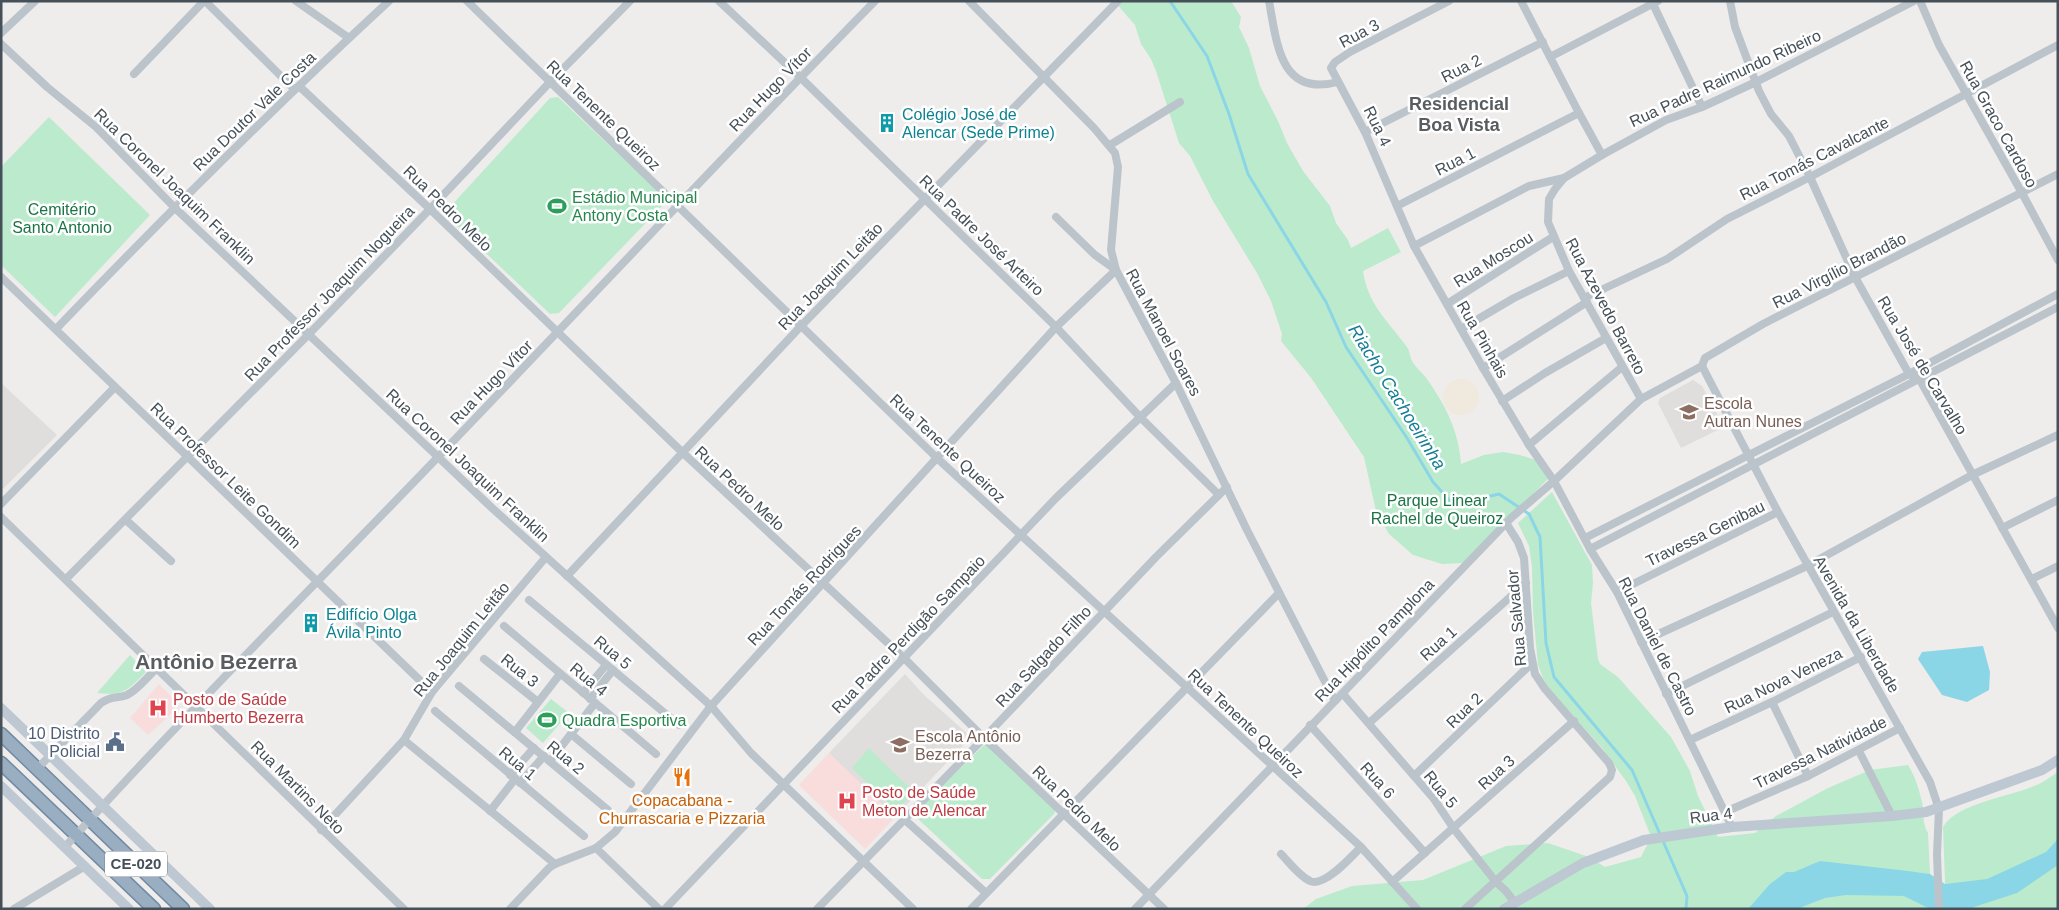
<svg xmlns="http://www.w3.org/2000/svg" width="2059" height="910" font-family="Arial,sans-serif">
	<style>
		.education { fill: #e0dddd }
		.medical { fill: #f8dddc }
		.green { fill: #bbebcc }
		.sand { fill: #f0e9dd }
		.water { fill: #8bd6e6 }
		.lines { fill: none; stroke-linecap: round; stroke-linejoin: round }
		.stream { stroke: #8bd6e6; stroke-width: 3 }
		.trunk-casing { stroke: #718ba4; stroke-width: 15 }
		.minor { stroke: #bbc4cb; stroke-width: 8 }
		.secondary { stroke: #bdc8d2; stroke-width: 10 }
		.trunk { stroke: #9aaec2; stroke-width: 12 }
		.labels { text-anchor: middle; stroke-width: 5; stroke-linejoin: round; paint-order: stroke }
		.shield { fill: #fff; stroke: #7d848a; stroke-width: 1 }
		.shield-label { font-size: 15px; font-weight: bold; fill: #455058 }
		.street-label { font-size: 16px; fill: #455058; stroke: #fff }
		.culture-label { font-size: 16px; fill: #0d838f; stroke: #fff; text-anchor: start }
		.leisure-label { font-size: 16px; fill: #27864d; stroke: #fff; text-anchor: start }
		.park-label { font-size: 16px; fill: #1b7445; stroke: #fff }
		.education-label { font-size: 16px; fill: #785e54; stroke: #fff; text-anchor: start }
		.health-label { font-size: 16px; fill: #be3a42; stroke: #fff; text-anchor: start }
		.service-label { font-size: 16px; fill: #4e5e75; stroke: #fff; text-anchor: end }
		.food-label { font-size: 16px; fill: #c56008; stroke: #fff }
		.neighbourhood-label { font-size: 18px; font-weight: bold; fill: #595d60; stroke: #fff }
		.water-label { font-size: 18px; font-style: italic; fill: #147e95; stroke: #fff }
		.district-label { font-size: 21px; font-weight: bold; fill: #595d60; stroke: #fff }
	</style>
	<rect width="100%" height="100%" fill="#efecec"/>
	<g class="education">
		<path d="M1693,380L1702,386L1724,427L1681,448L1658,403L1660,398Z"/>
		<path d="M1,383L57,435L1,491Z"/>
		<path d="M905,674L923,694L971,737L895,817L829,753Z"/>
	</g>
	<g class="medical">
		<path d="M159,684L180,706L148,735L130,718Z"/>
		<path d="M829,753L895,817L865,849L799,785Z"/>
	</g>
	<g class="green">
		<path d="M1114,1H1231L1241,17L1239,27L1249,48L1260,86L1278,121L1287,143L1303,171L1330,206L1336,223L1348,240L1351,248L1388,228L1401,252L1363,271C1368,305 1388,321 1407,347C1410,351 1410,357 1412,361C1416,368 1423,373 1427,379C1446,406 1459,432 1461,464L1484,455L1503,452L1520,455L1542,462L1552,475L1463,563L1442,564L1413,555L1389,534L1376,511L1364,457L1312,379L1281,341L1282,334L1271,301L1257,273L1213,201L1190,156L1179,143L1156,71L1151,59L1141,44L1135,25Z"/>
		<path d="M558,97L664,197V204L559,313L550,314L450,219L449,208L550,98Z"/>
		<path d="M49,117L150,215L55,317L1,265V167Z"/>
		<path d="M1552,492L1592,565L1593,583L1591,603L1598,659L1600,664L1618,677L1671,737L1690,771L1698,796L1718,837L1755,833L1776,816L1828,788L1870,770L1908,765C1915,776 1919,789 1922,802C1924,812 1922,824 1928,833L1930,874H1925V906L1930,909H1303L1316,899L1352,886L1423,880L1506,846L1548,843L1589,857L1605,867L1641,857L1651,837L1635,796L1626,781L1602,748L1551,691L1543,678L1538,665L1533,612L1532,567L1529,546L1518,523Z"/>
		<path d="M130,655L146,672C128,690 124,696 97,693Z"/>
		<path d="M551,699L569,713L543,743L526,728Z"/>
		<path d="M986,744L1055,810V813L990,879H982L916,817V812L983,746Z"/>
		<path d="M869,748L914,792L896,811L852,768Z"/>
		<path d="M2058,772V909H1946L1943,827C1957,803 2009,797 2034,786C2043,783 2050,777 2058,772Z"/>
	</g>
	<circle class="sand" cx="1461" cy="397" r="18"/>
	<g class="water">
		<path d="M1983,646L1990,672L1989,690L1967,702L1942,695L1918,659L1922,652Z"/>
		<path d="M2058,839V865L2017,893L1968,909H1930L1904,896L1846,895L1825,898L1797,909H1748L1770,884L1786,872H1794L1820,861L1908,871L1930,874L1945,884L1987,879L2046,852Z"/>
	</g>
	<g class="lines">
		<path class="stream" d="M1170,1L1207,56L1229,114L1248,174L1326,302L1346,347L1407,438L1433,482L1450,501H1470L1499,494L1529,514L1540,537L1546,643L1554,677L1632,770L1687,896L1686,909"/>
		<g class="trunk-casing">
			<g id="trunk">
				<path d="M1,734L183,909"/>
				<path d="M1,763L154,909"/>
			</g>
		</g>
		<g class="minor">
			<path d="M205,1L294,89"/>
			<path d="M296,1L349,38"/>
			<path d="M467,1L938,459L1361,847L1417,909"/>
			<path d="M719,1L800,77L1056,327L1140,417L1219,495"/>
			<path d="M969,1L1094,128L1115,153L1118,167L1111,250L1116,270L1176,383L1247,530L1335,701"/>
			<path d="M1269,1C1277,44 1280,97 1338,82"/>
			<path d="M1449,1L1350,52L1335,62L1331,68L1365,132L1414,246L1483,368L1529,445L1554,481L1590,549L1617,592L1732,827"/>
			<path d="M1521,1L1579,113L1602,155L1564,178L1555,189L1549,199L1548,222L1569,271L1641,399"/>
			<path d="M1730,1L1735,27L1759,91L1771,114L1789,136L1810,177L1855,277L1909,374L1920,380L2058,628"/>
			<path d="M1920,1L1939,45L2022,193L2058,260"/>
			<path d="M1653,4L1702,107"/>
			<path d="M1,33L35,1"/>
			<path d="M1,44L47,87L96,127L174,207L491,507L711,706L751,753L913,909"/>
			<path d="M1550,57L1658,1"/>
			<path d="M134,74L204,1"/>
			<path d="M299,86L430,209L682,452L904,658L984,738L1164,909"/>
			<path d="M1365,132L1543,42"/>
			<path d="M1110,145L1180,102"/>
			<path d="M1602,155L1666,120L1702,107L1756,82L1914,1"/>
			<path d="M1397,206L1579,113"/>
			<path d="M1414,246L1529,186L1564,178"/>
			<path d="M1,277L432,692"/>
			<path d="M1584,298L1667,259L1727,219L1810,177L2058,45"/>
			<path d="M1447,304L1553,237"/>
			<path d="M56,329C164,217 274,107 389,1"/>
			<path d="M1461,329L1514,298L1569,271"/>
			<path d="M1702,366L1778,512L1930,782L1939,809L1937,854L1939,909"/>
			<path d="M1483,368L1587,302"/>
			<path d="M1502,401L1545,373L1606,338"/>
			<path d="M1529,445L1622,367"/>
			<path d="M1,504L115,387"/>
			<path d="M1,517L404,909"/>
			<path d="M126,520L171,561"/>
			<path d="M2002,528L2058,500"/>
			<path d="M1585,538L1909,374L2058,294"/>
			<path d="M1590,549L2058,307"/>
			<path d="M567,576L801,326L1118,1"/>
			<path d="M66,579L308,335L430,209L550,82L630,1"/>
			<path d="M2032,579L2058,566"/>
			<path d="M1617,592L1778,512"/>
			<path d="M529,600L679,725"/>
			<path d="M504,626L656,754"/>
			<path d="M1641,642L1807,566L1972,475L2058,435"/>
			<path d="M484,659L538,702"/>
			<path d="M459,686L608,810"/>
			<path d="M583,693L606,665"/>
			<path d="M1343,694L1434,799L1454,829L1496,882L1506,891L1515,903"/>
			<path d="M1666,694L1833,612"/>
			<path d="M590,699L613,670"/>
			<path d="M1772,702L1808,776"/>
			<path d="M435,711L584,836"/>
			<path d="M1369,723L1526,583"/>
			<path d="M1310,725L1425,853"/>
			<path d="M515,732L560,674"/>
			<path d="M571,734L631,784"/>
			<path d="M404,740L555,864"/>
			<path d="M1690,740L1772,702L1861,657"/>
			<path d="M1859,751L1892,816"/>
			<path d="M550,761L595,703"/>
			<path d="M37,769L101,703C112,695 117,699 127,695C138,690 148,676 157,668"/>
			<path d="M510,775L534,748"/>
			<path d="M1414,776L1532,663"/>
			<path d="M520,783L544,756"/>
			<path d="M490,811L515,779"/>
			<path d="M1725,812L1808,776L1900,728"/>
			<path d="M904,819L986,893"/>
			<path d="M321,830L404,740L432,692L546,557"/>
			<path d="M65,847C186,713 314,586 439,456C585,304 728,151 875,1"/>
			<path d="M596,848L659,909"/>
			<path d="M1281,854C1289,862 1299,876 1310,881C1324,888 1351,857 1361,847"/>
			<path d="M1392,882L1574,721"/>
			<path d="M14,909L85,866"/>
			<path d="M510,909L549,868L555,864L596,848L615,832L711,706L1056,327L1116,270L1095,255L1056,217"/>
			<path d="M665,909L1056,498L1176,383"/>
			<path d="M817,909L984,738L1156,557L1227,487"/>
			<path d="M971,909L1279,593"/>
			<path d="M1135,909L1511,518L1554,481L1641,399L1702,366L1705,358L1763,324L2058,174"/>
			<path d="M1465,909L1610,777L1612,770L1609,763L1545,689L1535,674L1530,648L1524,558L1518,542L1506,523"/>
		</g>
		<g class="secondary">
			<path d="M1,708L210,909"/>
			<path d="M1,786L129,909"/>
			<path d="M1504,909L1583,863L1644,840L1732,827L1892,816L1926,812L2042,770L2058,760"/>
		</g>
		<use href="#trunk" class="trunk"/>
	</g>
	<defs>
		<g id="building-bare" transform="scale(1.5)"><path d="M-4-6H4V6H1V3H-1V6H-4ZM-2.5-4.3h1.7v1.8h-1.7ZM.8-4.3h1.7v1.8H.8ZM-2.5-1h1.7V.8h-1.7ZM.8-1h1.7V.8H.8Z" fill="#0f9aa8" stroke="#fff" stroke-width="2.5" paint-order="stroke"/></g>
		<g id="stadium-bare" transform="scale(1.5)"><path d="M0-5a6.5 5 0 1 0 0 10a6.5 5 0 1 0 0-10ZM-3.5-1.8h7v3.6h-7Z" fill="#2e9e5b" stroke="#fff" stroke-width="2.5" paint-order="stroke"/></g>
		<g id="school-bare" transform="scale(1.5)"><path d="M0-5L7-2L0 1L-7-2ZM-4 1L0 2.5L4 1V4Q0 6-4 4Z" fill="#8d6e63" stroke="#fff" stroke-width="2.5" paint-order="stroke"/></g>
		<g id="hospital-bare" transform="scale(1.5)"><path d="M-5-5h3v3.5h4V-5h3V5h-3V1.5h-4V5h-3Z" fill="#e0444e" stroke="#fff" stroke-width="2.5" paint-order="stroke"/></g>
		<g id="civic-bare" transform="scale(1.5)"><path d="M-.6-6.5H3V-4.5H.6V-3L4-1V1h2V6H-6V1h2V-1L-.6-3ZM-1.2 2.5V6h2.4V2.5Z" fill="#5c6f8a" stroke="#fff" stroke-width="2.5" paint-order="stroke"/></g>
		<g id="restaurant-bare" transform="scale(1.5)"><path d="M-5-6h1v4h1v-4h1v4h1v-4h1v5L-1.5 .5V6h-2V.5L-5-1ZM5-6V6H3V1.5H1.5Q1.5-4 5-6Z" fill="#e8710a" stroke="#fff" stroke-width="2.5" paint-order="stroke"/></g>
	</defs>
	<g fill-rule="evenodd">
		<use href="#building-bare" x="887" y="123"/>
		<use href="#stadium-bare" x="557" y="206"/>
		<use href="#school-bare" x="1689" y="412"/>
		<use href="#building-bare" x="311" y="623"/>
		<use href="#hospital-bare" x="158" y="708"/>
		<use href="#stadium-bare" x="547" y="720"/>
		<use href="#civic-bare" x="115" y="742"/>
		<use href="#school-bare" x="900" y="745"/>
		<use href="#restaurant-bare" x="682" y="777"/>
		<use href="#hospital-bare" x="847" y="801"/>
	</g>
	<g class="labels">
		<rect class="shield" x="105" y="851.5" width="62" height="25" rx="4"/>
		<g class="shield-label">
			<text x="136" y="869">CE-020</text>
		</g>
		<g class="street-label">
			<text transform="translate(1359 33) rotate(-28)" y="6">Rua 3</text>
			<text transform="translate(1461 68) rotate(-27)" y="6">Rua 2</text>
			<text transform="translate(1725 78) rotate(-25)" y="6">Rua Padre Raimundo Ribeiro</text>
			<text transform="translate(770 89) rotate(-46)" y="6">Rua Hugo Vítor</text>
			<text transform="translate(254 111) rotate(-44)" y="6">Rua Doutor Vale Costa</text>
			<text transform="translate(604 115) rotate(44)" y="6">Rua Tenente Queiroz</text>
			<text transform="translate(1999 124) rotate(61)" y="6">Rua Graco Cardoso</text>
			<text transform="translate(1378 126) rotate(64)" y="6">Rua 4</text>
			<text transform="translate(1814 158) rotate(-27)" y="6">Rua Tomás Cavalcante</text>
			<text transform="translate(1455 161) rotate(-27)" y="6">Rua 1</text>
			<text transform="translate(175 186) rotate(44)" y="6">Rua Coronel Joaquim Franklin</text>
			<text transform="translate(448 208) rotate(44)" y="6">Rua Pedro Melo</text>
			<text transform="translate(982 235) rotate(44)" y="6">Rua Padre José Arteiro</text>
			<text transform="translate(1493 259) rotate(-32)" y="6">Rua Moscou</text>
			<text transform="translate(1839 270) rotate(-27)" y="6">Rua Virgílio Brandão</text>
			<text transform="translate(830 276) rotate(-46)" y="6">Rua Joaquim Leitão</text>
			<text transform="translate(329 293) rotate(-46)" y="6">Rua Professor Joaquim Nogueira</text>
			<text transform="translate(1606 306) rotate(62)" y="6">Rua Azevedo Barreto</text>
			<text transform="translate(1164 332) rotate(62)" y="6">Rua Manoel Soares</text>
			<text transform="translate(1483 339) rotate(60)" y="6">Rua Pinhais</text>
			<text transform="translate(1923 365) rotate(59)" y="6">Rua José de Carvalho</text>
			<text transform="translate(491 382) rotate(-46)" y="6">Rua Hugo Vítor</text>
			<text transform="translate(948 448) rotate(43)" y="6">Rua Tenente Queiroz</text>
			<text transform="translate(468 465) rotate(43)" y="6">Rua Coronel Joaquim Franklin</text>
			<text transform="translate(226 475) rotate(44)" y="6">Rua Professor Leite Gondim</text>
			<text transform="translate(740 488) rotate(43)" y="6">Rua Pedro Melo</text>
			<text transform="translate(1705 533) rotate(-26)" y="6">Travessa Genibau</text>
			<text transform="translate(804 585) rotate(-47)" y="6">Rua Tomás Rodrigues</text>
			<text transform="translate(1516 618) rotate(-95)" y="6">Rua Salvador</text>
			<text transform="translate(1857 624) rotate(60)" y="6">Avenida da Liberdade</text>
			<text transform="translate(908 634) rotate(-46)" y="6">Rua Padre Perdigão Sampaio</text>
			<text transform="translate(461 639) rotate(-51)" y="6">Rua Joaquim Leitão</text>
			<text transform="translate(1374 640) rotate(-46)" y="6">Rua Hipólito Pamplona</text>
			<text transform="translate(1438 643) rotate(-42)" y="6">Rua 1</text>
			<text transform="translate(1658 646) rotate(63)" y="6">Rua Daniel de Castro</text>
			<text transform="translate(613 652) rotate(40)" y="6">Rua 5</text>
			<text transform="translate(1043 656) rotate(-47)" y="6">Rua Salgado Filho</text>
			<text transform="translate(520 670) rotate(39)" y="6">Rua 3</text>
			<text transform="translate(589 679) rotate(40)" y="6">Rua 4</text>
			<text transform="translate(1783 680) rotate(-26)" y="6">Rua Nova Veneza</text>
			<text transform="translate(1464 710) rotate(-44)" y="6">Rua 2</text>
			<text transform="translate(1246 723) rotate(43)" y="6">Rua Tenente Queiroz</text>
			<text transform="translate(1820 752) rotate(-26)" y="6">Travessa Natividade</text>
			<text transform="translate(566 757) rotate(40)" y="6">Rua 2</text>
			<text transform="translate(518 763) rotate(40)" y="6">Rua 1</text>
			<text transform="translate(1496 772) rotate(-42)" y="6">Rua 3</text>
			<text transform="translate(1378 780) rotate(48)" y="6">Rua 6</text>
			<text transform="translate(298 787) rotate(45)" y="6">Rua Martins Neto</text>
			<text transform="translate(1441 789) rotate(51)" y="6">Rua 5</text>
			<text transform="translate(1077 808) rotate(44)" y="6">Rua Pedro Melo</text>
			<text transform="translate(1711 815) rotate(-7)" y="6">Rua 4</text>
		</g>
		<g class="culture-label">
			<text x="902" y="120">Colégio José de<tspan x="902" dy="18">Alencar (Sede Prime)</tspan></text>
			<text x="326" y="620">Edifício Olga<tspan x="326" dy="18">Ávila Pinto</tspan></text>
		</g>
		<g class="leisure-label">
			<text x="572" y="203">Estádio Municipal<tspan x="572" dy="18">Antony Costa</tspan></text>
			<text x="562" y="726">Quadra Esportiva</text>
		</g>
		<g class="park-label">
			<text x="62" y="215">Cemitério<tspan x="62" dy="18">Santo Antonio</tspan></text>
			<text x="1437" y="506">Parque Linear<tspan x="1437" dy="18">Rachel de Queiroz</tspan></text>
		</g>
		<g class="education-label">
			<text x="1704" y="409">Escola<tspan x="1704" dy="18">Autran Nunes</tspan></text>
			<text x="915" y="742">Escola Antônio<tspan x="915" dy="18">Bezerra</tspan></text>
		</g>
		<g class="health-label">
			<text x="173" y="705">Posto de Saúde<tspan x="173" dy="18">Humberto Bezerra</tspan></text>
			<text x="862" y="798">Posto de Saúde<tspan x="862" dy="18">Meton de Alencar</tspan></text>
		</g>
		<g class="service-label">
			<text x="100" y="739">10 Distrito<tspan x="100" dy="18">Policial</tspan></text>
		</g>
		<g class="food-label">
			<text x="682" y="806">Copacabana -<tspan x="682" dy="18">Churrascaria e Pizzaria</tspan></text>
		</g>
		<g class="neighbourhood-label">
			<text x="1459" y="110">Residencial<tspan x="1459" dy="21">Boa Vista</tspan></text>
		</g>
		<g class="water-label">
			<text transform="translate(1397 397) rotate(58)" y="6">Riacho Cachoeirinha</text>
		</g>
		<g class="district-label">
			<text x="216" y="669">Antônio Bezerra</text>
		</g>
	</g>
	<rect width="2059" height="910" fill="none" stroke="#455058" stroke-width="5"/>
</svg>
